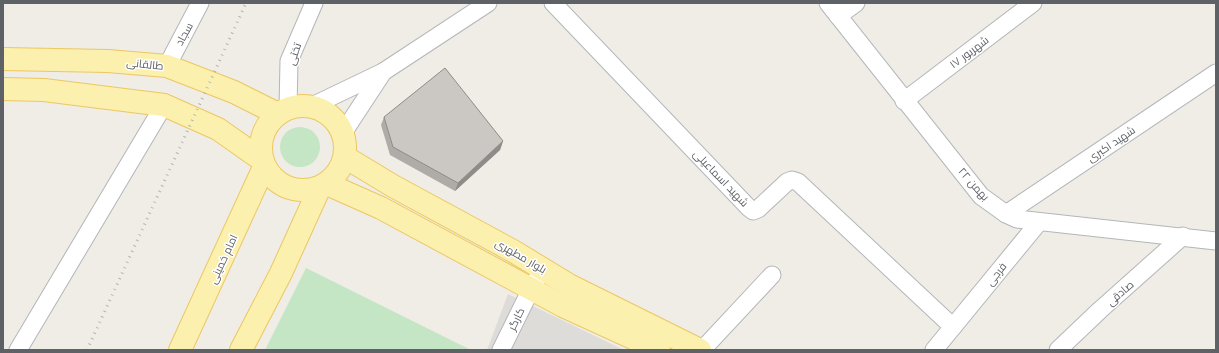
<svg xmlns="http://www.w3.org/2000/svg" width="1219" height="353" font-family="Helvetica,Cairo,sans-serif">
	<style>
		.industrial { fill: #dedcd8 }
		.green { fill: #c4e6c4 }
		.lines { fill: none; stroke-linecap: round; stroke-linejoin: round }
		.minor-casing { stroke: #b3b6ba; stroke-width: 19 }
		.major-casing { stroke: #ecc762; stroke-width: 24 }
		.minor { stroke: #fff; stroke-width: 17 }
		.major { stroke: #fcf0ae; stroke-width: 22 }
		.rail { stroke: #b4b5b6; stroke-width: 3; stroke-dasharray: 1 5; stroke-linecap: butt }
		.wall { fill: #afaca8 }
		.shaded-wall { fill: #8e8c88 }
		.building { fill: #cbc8c3; stroke: #8e8c88 }
		.labels { text-anchor: middle; stroke-width: 3; stroke-linejoin: round; paint-order: stroke }
		.street-label { font-size: 11px; fill: #5e6166; stroke: #fff }
	</style>
	<rect width="100%" height="100%" fill="#efede6"/>
	<path class="industrial" d="M508,294L624,350H487Z"/>
	<g class="green">
		<circle cx="300" cy="147" r="20"/>
		<path d="M306,268L471,350H265Z"/>
	</g>
	<g class="lines">
		<g class="minor-casing">
			<g id="minor">
				<path d="M553,3L749,208L753,211L758,209L787,182L792,180L798,182L953,327"/>
				<path d="M828,3L981,196L1006,214L1017,219L1216,241"/>
				<path d="M838,16L856,3"/>
				<path d="M167,66L200,3"/>
				<path d="M904,101L1033,3"/>
				<path d="M310,107L383,72"/>
				<path d="M288,109L289,61L314,3"/>
				<path d="M343,133L383,72L488,3"/>
				<path d="M1006,214L1216,73"/>
				<path d="M18,350L164,105"/>
				<path d="M501,350L531,289L543,269"/>
				<path d="M702,350L772,275"/>
				<path d="M934,350L1039,222"/>
				<path d="M1058,350L1100,310L1183,236"/>
			</g>
		</g>
		<g class="major-casing">
			<g id="major">
				<path d="M3,59L108,61L167,66L234,92L278,114"/>
				<path d="M3,89L44,90L164,105L218,129L262,160"/>
				<circle cx="303" cy="148" r="42"/>
				<path d="M345,157L393,186L513,251L569,285L700,350"/>
				<path d="M327,184L381,208L563,306L659,350"/>
				<path d="M180,350L264,167"/>
				<path d="M241,350L281,273L320,187"/>
			</g>
		</g>
		<use href="#minor" class="minor"/>
		<use href="#major" class="major"/>
		<path class="rail" d="M87,350L246,3"/>
	</g>
	<path class="wall" d="M384,117L503,141L500,150L455,191L390,155L381,125Z"/>
	<path class="shaded-wall" d="M503,141L500,150L455,191L458,183Z"/>
	<path class="building" d="M445,68L503,141L458,183L393,147L384,117Z"/>
	<g class="labels">
		<g class="street-label">
			<text transform="translate(184 34) rotate(-62)" y="4">سجاد</text>
			<text transform="translate(969 52) rotate(-37)" y="4">۱۷ شهریور</text>
			<text transform="translate(294 54) rotate(-72)" y="4">تختی</text>
			<text transform="translate(145 64) rotate(6)" y="4">طالقانی</text>
			<text transform="translate(1111 144) rotate(-34)" y="4">شهید اکبری</text>
			<text transform="translate(721 178) rotate(46)" y="4">شهید اسماعیلی</text>
			<text transform="translate(974 184) rotate(48)" y="4">۲۲ بهمن</text>
			<text transform="translate(521 256) rotate(30)" y="4">بلوار مطهری</text>
			<text transform="translate(223 259) rotate(-65)" y="4">امام خمینی</text>
			<text transform="translate(996 274) rotate(-52)" y="4">فرجی</text>
			<text transform="translate(1120 293) rotate(-41)" y="4">صادقی</text>
			<text transform="translate(516 319) rotate(-64)" y="4">کارگر</text>
		</g>
	</g>
	<rect width="1219" height="353" fill="none" stroke="#5e6166" stroke-width="8"/>
</svg>
